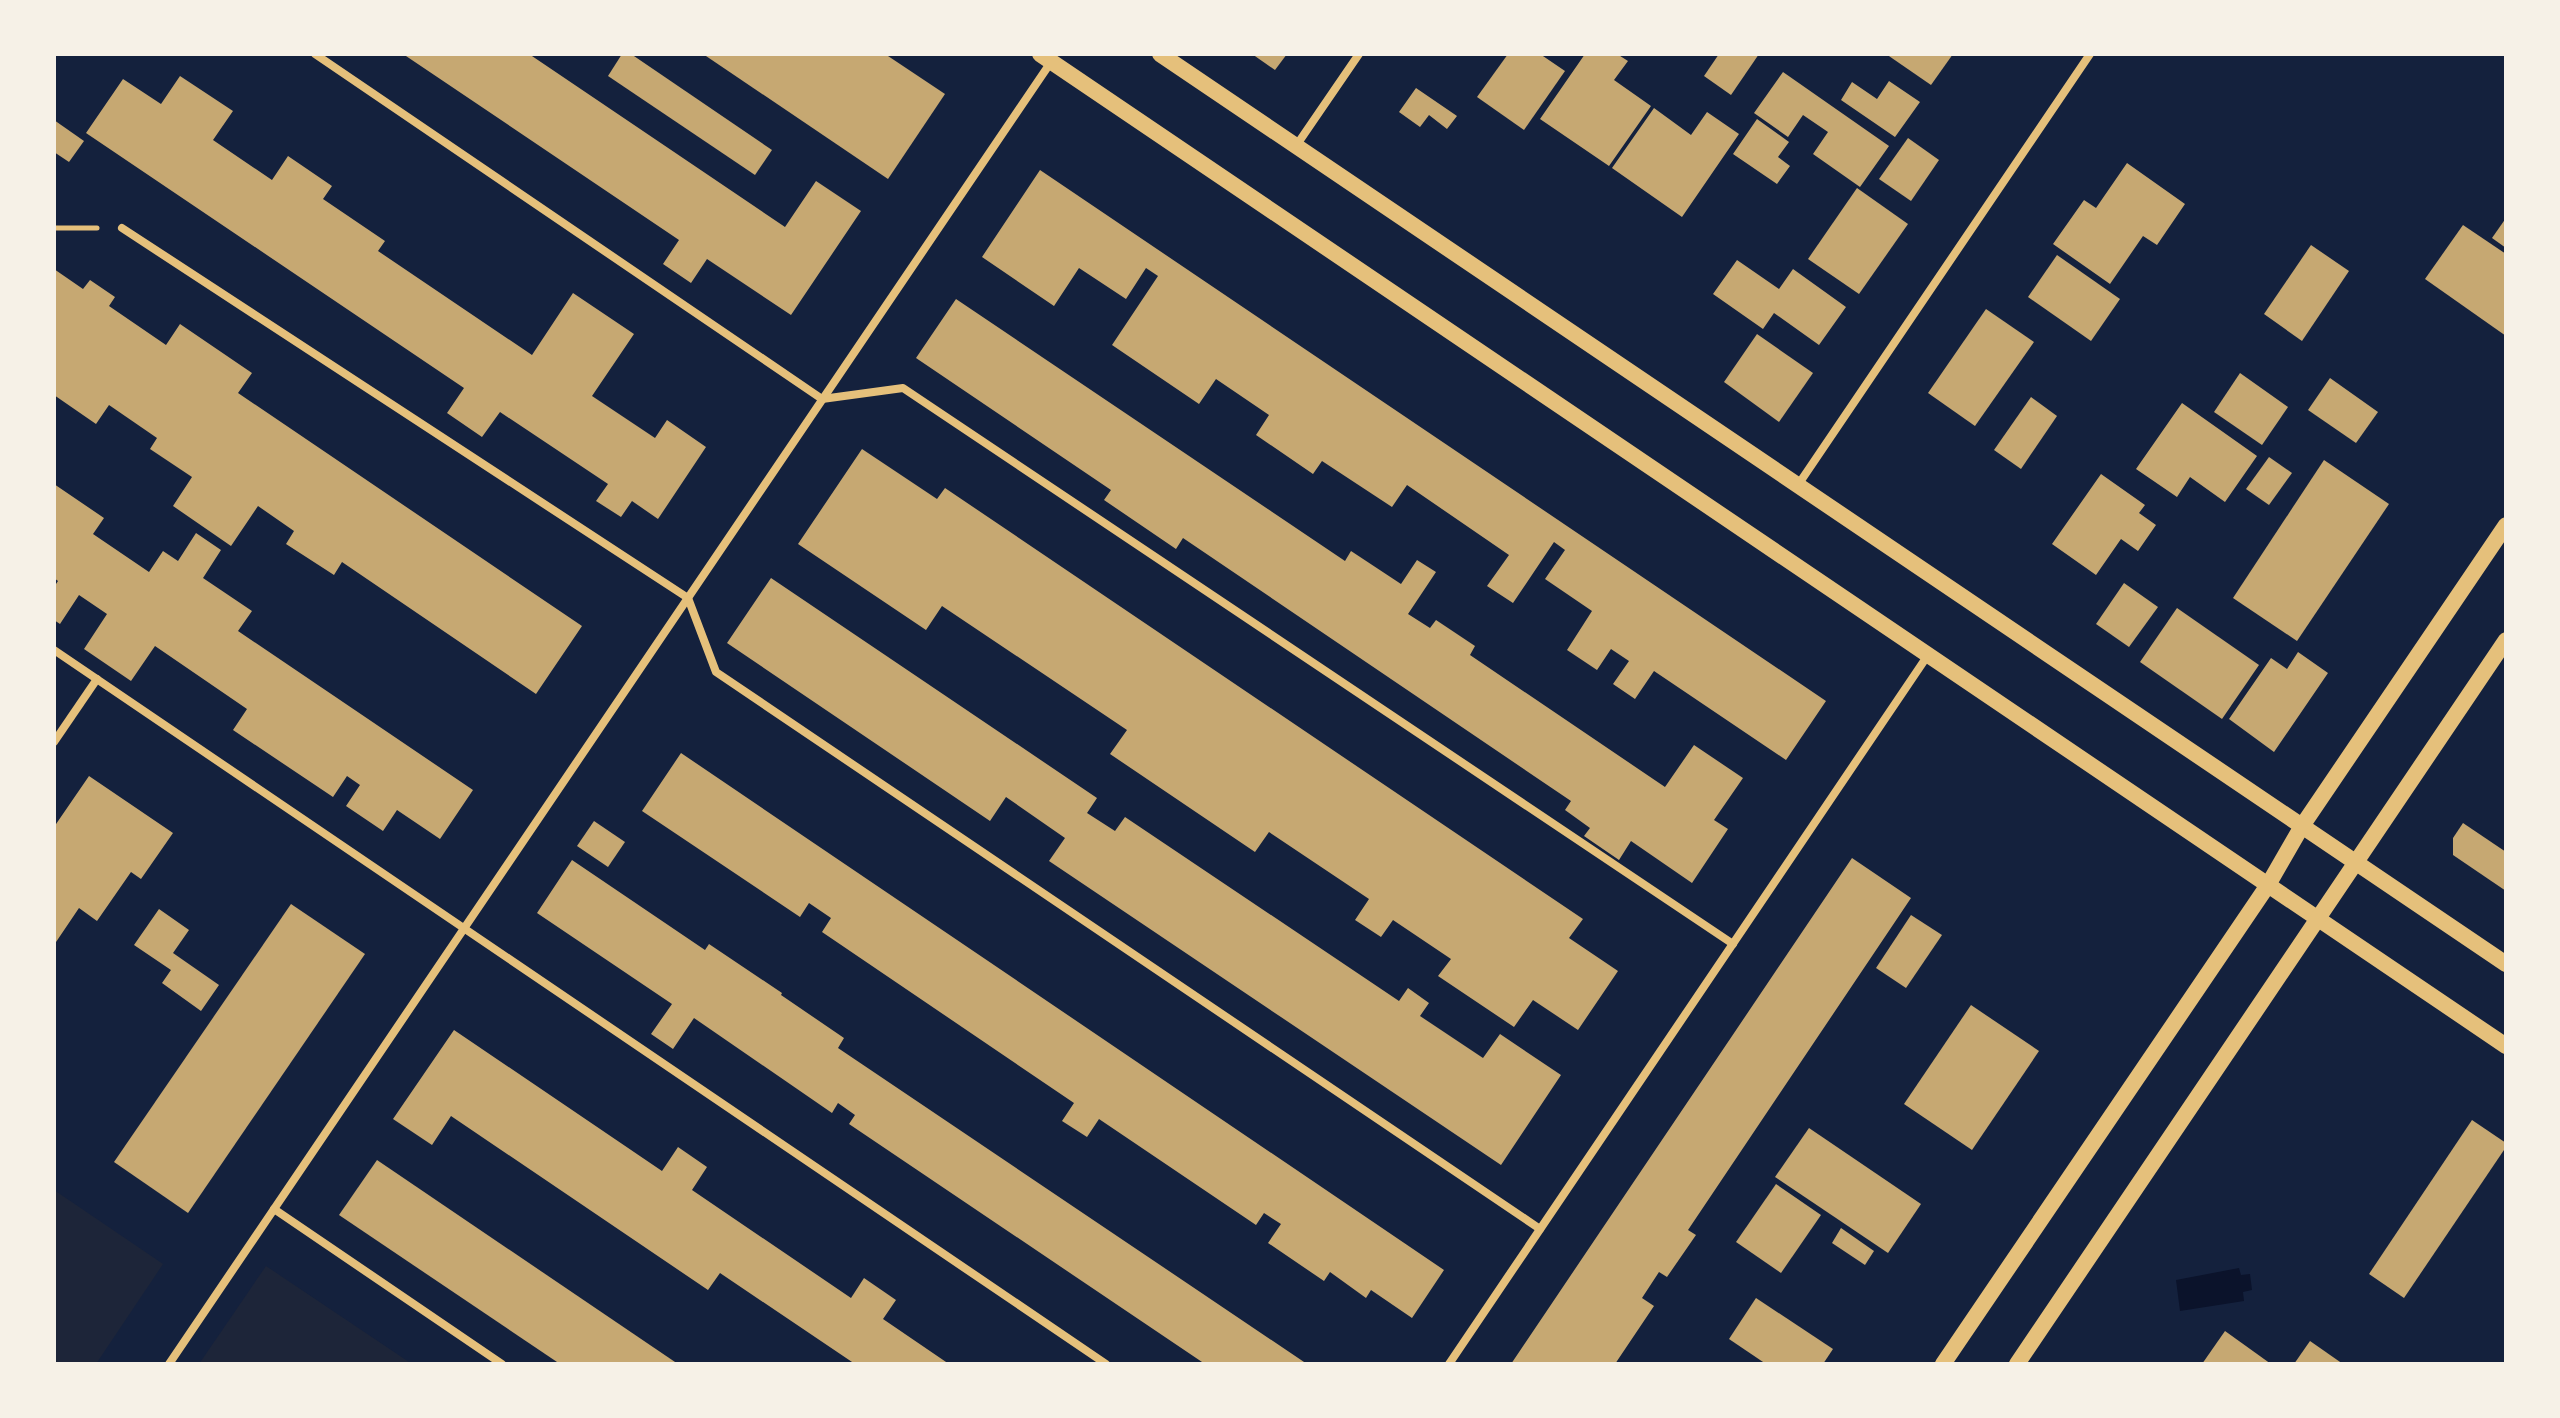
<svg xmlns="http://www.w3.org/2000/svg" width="2560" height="1418" font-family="Quicksand,sans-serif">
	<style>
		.green { fill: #1d2539 }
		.water { fill: #0b132b }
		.building { fill: #c6a872 }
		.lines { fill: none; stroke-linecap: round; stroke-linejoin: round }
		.path { stroke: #e5c07b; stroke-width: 5 }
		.minor { stroke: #e5c07b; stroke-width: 8 }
		.secondary { stroke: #e5c07b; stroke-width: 16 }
	</style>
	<rect width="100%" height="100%" fill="#14213d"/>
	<g class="green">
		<path d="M54,1190L163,1264L96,1364H54Z"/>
		<path d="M266,1266L412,1364H199Z"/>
	</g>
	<path class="water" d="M2239,1268L2241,1275L2250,1274L2252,1290L2243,1292L2244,1301L2180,1311L2176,1280Z"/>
	<g class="building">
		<path d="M403,54H529L785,227L816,181L861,211L791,315L707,259L691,283L663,264L679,240Z"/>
		<path d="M622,54H631L772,150L755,175L608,76Z"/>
		<path d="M703,54H885L945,94L888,179Z"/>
		<path d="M1252,54H1287L1275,70Z"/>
		<path d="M1508,54H1540L1565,71L1524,130L1477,97Z"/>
		<path d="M1585,54H1617L1628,61L1614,80L1651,106L1609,166L1540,119Z"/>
		<path d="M1719,54H1759L1731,95L1704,76Z"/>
		<path d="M1886,54H1953L1931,85Z"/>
		<path d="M1783,72L1889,146L1860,187L1813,154L1828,132L1803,115L1788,137L1754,113Z"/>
		<path d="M180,76L233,111L213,140L272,180L288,156L332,186L323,199L385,241L378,251L532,355L573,293L634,334L592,396L655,438L667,420L706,447L658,519L632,501L621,517L596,501L608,484L500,412L482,437L447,413L464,388L86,133L123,79L161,104Z"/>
		<path d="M1889,81L1920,102L1895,137L1841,100L1852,82L1877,99Z"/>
		<path d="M1416,88L1457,116L1447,129L1429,115L1420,127L1399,112Z"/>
		<path d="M1654,108L1691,135L1707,112L1739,134L1682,217L1612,168Z"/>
		<path d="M1757,119L1789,142L1778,157L1790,166L1777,184L1733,154Z"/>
		<path d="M54,120L84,141L69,162L54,152Z"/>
		<path d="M1908,138L1939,160L1911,201L1879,179Z"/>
		<path d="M2127,163L2185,204L2157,245L2143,236L2110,284L2053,244L2084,200L2096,208Z"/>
		<path d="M1040,170L1826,701L1786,760L1654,671L1635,699L1613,684L1629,661L1611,649L1597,670L1567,650L1592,611L1545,579L1565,550L1554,542L1513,603L1487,586L1509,555L1407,485L1392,507L1322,461L1313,474L1256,435L1269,415L1216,379L1199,404L1112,345L1158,276L1146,268L1126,299L1079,268L1054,306L982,257Z"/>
		<path d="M1857,188L1908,224L1859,294L1808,259Z"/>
		<path d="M2506,218V248L2492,238Z"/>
		<path d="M2463,225L2506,254V336L2425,279Z"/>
		<path d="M2311,245L2349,271L2302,341L2264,314Z"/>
		<path d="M2057,255L2120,299L2091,341L2028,297Z"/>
		<path d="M1737,260L1779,289L1793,269L1846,307L1819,345L1774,313L1763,329L1713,294Z"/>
		<path d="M54,269L83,289L90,280L115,297L109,306L166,345L180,324L252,373L238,393L582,626L536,694L342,562L334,575L286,544L294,531L258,506L231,546L173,506L192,477L150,449L157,438L109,405L96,424L54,395Z"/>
		<path d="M956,299L1345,561L1351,551L1401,584L1417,560L1436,572L1408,614L1430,628L1436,620L1475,646L1470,655L1665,787L1694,745L1743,778L1714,820L1728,829L1692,883L1631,841L1619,860L1584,836L1590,828L1565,810L1571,801L1183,538L1176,549L1104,500L1111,490L916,358Z"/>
		<path d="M1986,309L2034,342L1975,426L1928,393Z"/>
		<path d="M1757,334L1813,373L1779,422L1724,382Z"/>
		<path d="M2240,373L2288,407L2262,445L2214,412Z"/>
		<path d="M2330,378L2378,412L2356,443L2308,410Z"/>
		<path d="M2031,397L2057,416L2021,469L1994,450Z"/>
		<path d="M2182,403L2257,456L2225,502L2190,477L2177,497L2136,469Z"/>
		<path d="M862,449L937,499L945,488L1583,919L1569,938L1618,971L1578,1030L1533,1000L1514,1027L1438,976L1451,959L1393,920L1381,937L1355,920L1369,899L1269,832L1255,852L1110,754L1127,730L942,606L926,630L798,544Z"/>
		<path d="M2269,457L2292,473L2269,505L2246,489Z"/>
		<path d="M2324,460L2389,504L2297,641L2233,598Z"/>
		<path d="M2101,474L2145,505L2139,513L2156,525L2138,551L2121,539L2096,575L2052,544Z"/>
		<path d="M54,484L104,518L93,534L149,572L163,551L178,561L196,533L221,550L203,578L252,611L238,631L473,790L440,839L397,810L383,831L346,806L360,785L347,776L333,797L233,730L247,709L155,646L131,681L84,649L107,614L79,595L60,624L54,620V587L58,581L54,578Z"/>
		<path d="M771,578L1097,798L1087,813L1115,831L1125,817L1399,1001L1408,988L1429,1003L1420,1016L1483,1058L1500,1034L1561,1075L1501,1165L1049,861L1065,838L1006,797L990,821L727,643Z"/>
		<path d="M2124,583L2158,607L2129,647L2096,624Z"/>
		<path d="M2177,608L2259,665L2222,719L2140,662Z"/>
		<path d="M2298,652L2328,673L2274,752L2229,719L2271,658L2287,669Z"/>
		<path d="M681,753L1444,1270L1412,1318L1371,1290L1366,1298L1330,1272L1324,1281L1268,1243L1281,1224L1264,1213L1256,1225L1099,1119L1087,1137L1062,1121L1074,1103L822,932L831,918L809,903L800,917L642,811Z"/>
		<path d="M89,776L173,833L141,879L131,872L97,921L79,908L54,945V827Z"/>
		<path d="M594,821L625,842L608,867L577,846Z"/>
		<path d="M2463,823L2506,852V891L2453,855V838Z"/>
		<path d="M1852,858L1911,898L1688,1230L1696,1235L1667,1277L1659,1272L1642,1298L1654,1306L1615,1364H1511Z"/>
		<path d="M572,860L705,950L709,944L782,993L781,995L844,1038L838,1048L1307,1364H1205L849,1124L855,1115L838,1103L832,1113L694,1018L673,1049L651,1034L672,1004L537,913Z"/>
		<path d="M291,904L365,954L188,1213L114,1162Z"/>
		<path d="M159,909L189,930L173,953L219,985L201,1011L162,983L171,970L134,945Z"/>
		<path d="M1911,915L1942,935L1906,988L1876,968Z"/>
		<path d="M1971,1005L2039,1051L1972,1150L1904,1104Z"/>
		<path d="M454,1030L662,1171L678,1147L707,1167L692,1190L851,1298L864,1278L896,1300L883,1319L949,1364H855L720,1273L708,1290L451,1116L432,1145L393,1119Z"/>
		<path d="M2472,1120L2506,1143V1147L2404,1298L2369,1274Z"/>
		<path d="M1809,1128L1921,1204L1888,1253L1775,1177Z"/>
		<path d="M377,1160L678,1364H560L339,1215Z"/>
		<path d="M1776,1184L1821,1215L1781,1273L1736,1242Z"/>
		<path d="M1841,1228L1874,1251L1865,1265L1832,1243Z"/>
		<path d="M1756,1298L1833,1349L1823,1364H1766L1729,1339Z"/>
		<path d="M2225,1331L2271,1364H2202Z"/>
		<path d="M2310,1341L2343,1364H2294Z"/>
	</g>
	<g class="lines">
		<path class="path" d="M54,228H97"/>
		<g class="minor">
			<path d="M315,54L822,399L903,388L1733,944"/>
			<path d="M1296,146L1359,54"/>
			<path d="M122,228L688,598L716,672L1540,1229"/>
			<path d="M1798,485L2090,54"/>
			<path d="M54,650L1106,1364"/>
			<path d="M54,742L97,679"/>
			<path d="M274,1209L502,1364"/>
			<path d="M169,1364L1051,62"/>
			<path d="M1449,1364L1928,655"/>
		</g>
		<g class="secondary">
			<path d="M1040,54L2506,1046"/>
			<path d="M1160,54L2506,964"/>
			<path d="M1943,1364L2268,885L2302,826L2506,525"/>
			<path d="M2017,1364L2506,640"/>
		</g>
	</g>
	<rect width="2560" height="1418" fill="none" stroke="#f6f1e7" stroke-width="112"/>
</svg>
